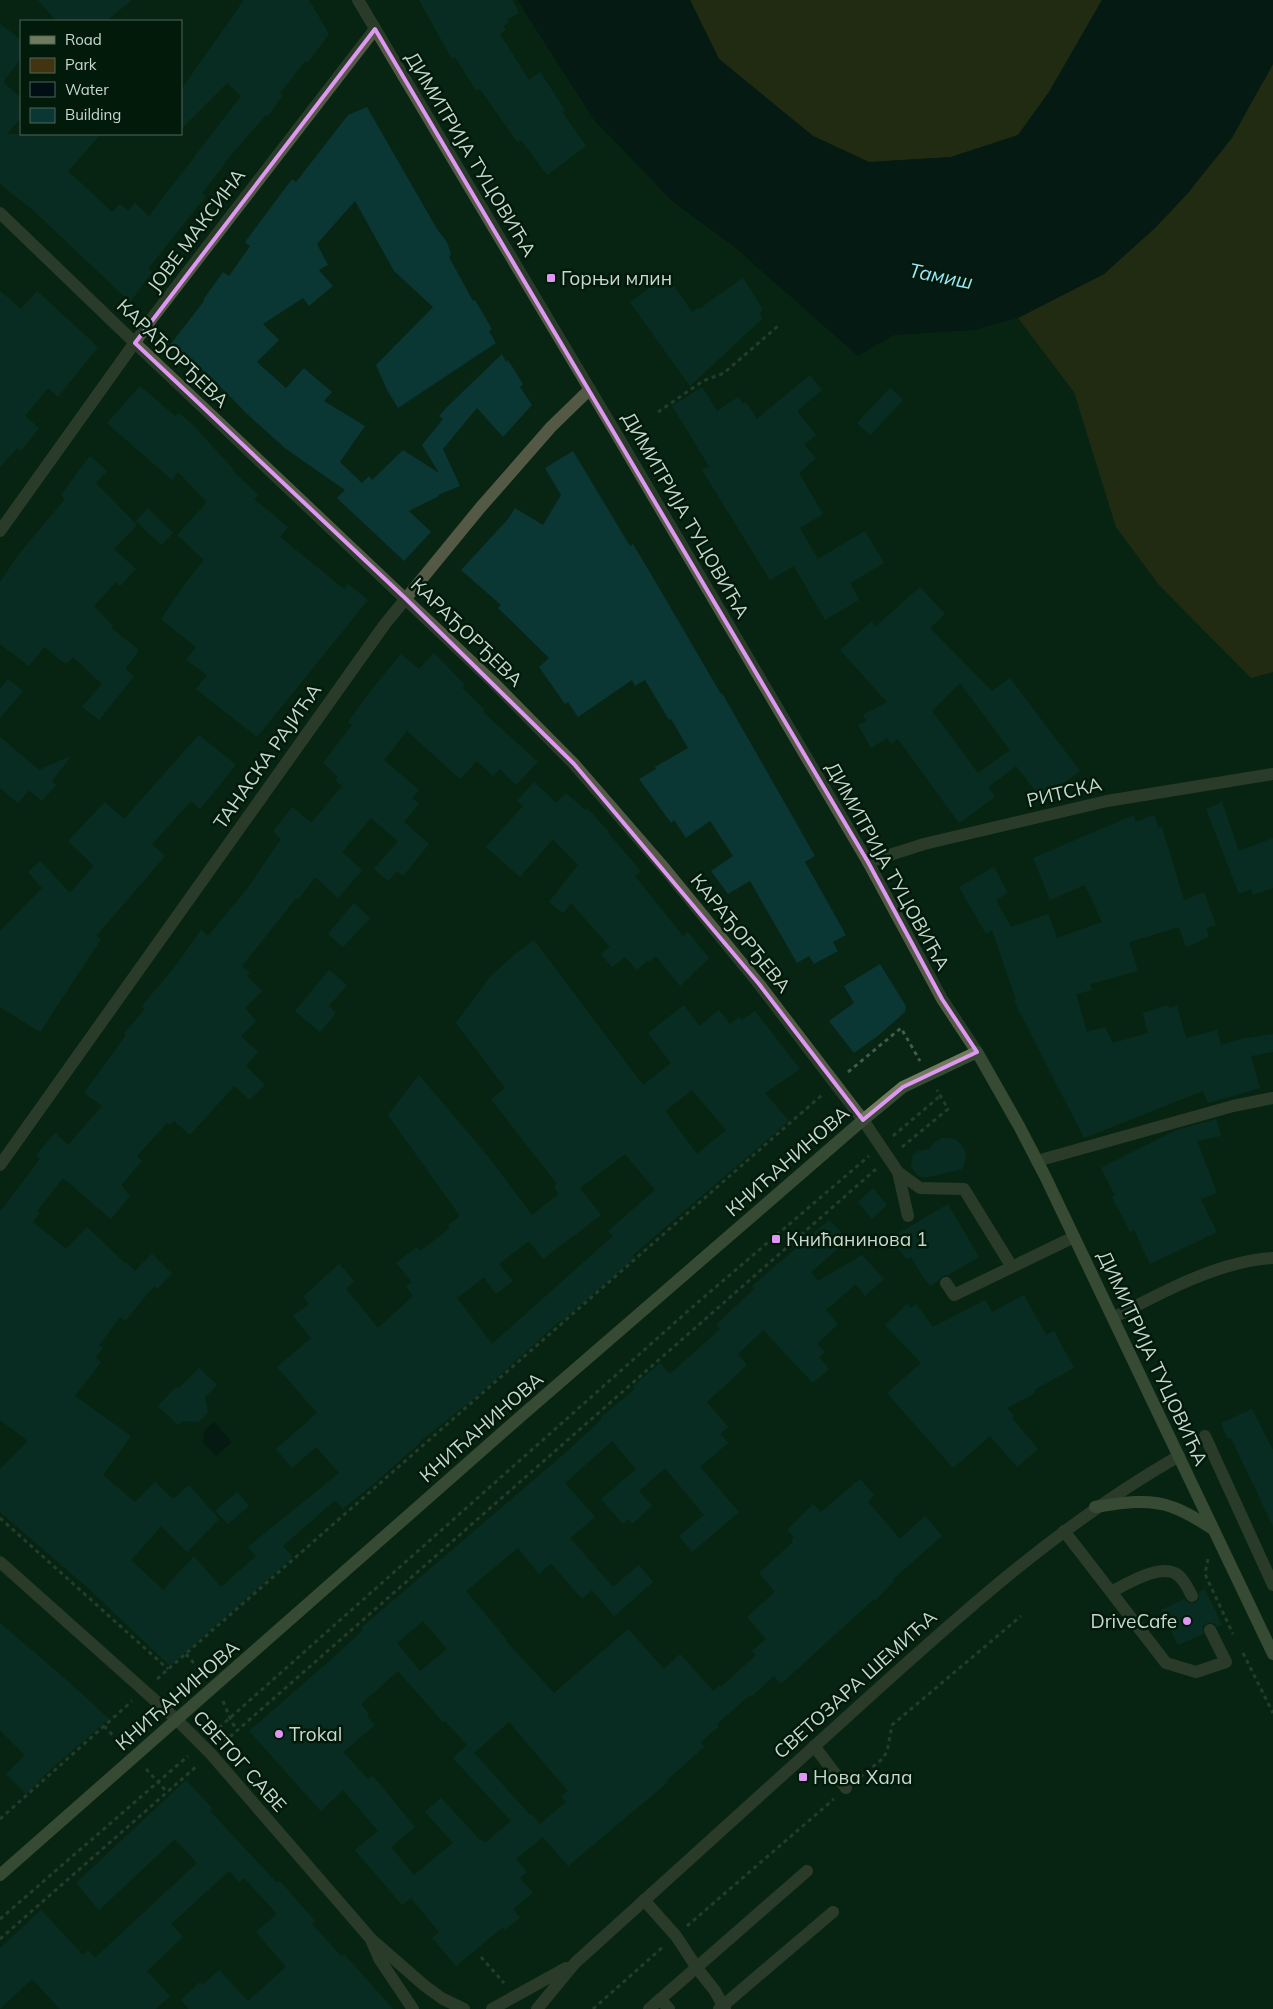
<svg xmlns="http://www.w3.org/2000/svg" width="1273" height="2009" viewBox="0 0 1273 2009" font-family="Mulish,sans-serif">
<rect width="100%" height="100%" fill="#082413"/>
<g fill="#423410">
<path d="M690 0H1102L1049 92 1018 135 951 157 869 162 813 136 719 59Z"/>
<path d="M1273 64V672L1251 678 1159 585 1116 527 1074 392 1018 318 1104 274 1156 227 1188 193 1265 79Z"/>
</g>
<g fill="#010e13">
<path d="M517 0H690L719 59 813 136 869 162 951 157 1018 135 1049 92 1102 0H1273V64L1232 138 1188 193 1156 227 1104 274 1018 318 974 330 894 335 858 356 733 246 673 202 594 120Z"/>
<path d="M214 1422 232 1442 216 1456 203 1443 204 1431Z"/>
</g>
<g fill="#0a3733" fill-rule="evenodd">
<path d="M38 0H132L106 21H56Z"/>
<path d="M244 0H309L329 34 308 62 306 61 301 66 280 93 283 95 268 116 266 115 224 163 225 164 202 193 206 196 148 269 152 272 130 302 34 211 0 184V24L21 40V58L3 82 21 98V118L7 134H101L68 171 112 212 120 204 128 211 135 203 149 216 241 96 227 83 181 129V90Z"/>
<path d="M419 0H512L519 13 507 19 509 22 503 26 506 30 500 34 529 80 540 72 565 110 562 112 586 146 547 175 521 140 517 142 480 89 476 91 455 57 452 59Z"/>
<path d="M367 107 437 229 447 242 451 254 449 257 473 301 475 300 492 329 489 331 496 343 398 408 387 390 376 365 433 307 394 271 355 201 317 244 328 265 319 270 333 286 309 306 303 298 263 324 279 340 257 362 286 388 304 368 332 392 324 401 365 426 340 462 362 483 369 476 372 480 403 450 439 473 422 445 443 419 439 416 446 408 502 354 506 362 508 360 523 384 520 387 532 405 503 437 477 408 443 449 460 486 438 495 439 496 409 511 431 532 404 561 337 498 345 490 286 449 246 413 210 376 170 345 204 301 203 300 223 272 229 276 250 246 245 242 292 179 296 182 348 115Z"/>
<path d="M667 276 692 312 698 308 699 309 743 278 763 310 759 313 763 318 690 386 630 302Z"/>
<path d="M0 291 21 309 37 291 98 347 58 397 48 388 25 416 39 428 21 451 17 448 0 467Z"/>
<path d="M810 375 822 390 797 411 816 435 804 445 816 458 799 473 823 514 800 528 818 559 865 531 884 563 850 583 859 600 825 620 794 566 770 580 702 470 709 466 672 406 702 387 717 411 738 397 743 404 746 402 757 419Z"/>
<path d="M140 386 175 416 179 413 192 424 234 470 233 471 258 495 254 499 288 527 280 537 344 589 348 584 368 600 257 737 196 689 207 675 186 660 196 647 161 619 185 584 204 560 177 535 207 502 178 472 172 480 107 423Z"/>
<path d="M890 388 903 400 870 435 857 423Z"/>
<path d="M573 451 630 546 633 544 648 569 721 694 722 693 815 856 805 862 846 935 833 942 838 951 814 964 809 956 797 963 750 881 728 894 711 871 733 856 710 821 686 838 674 820 671 823 639 779 656 769 655 767 688 748 671 719 669 720 645 680 635 686 632 680 578 717 568 702 565 704 539 667 549 658 498 608 501 605 461 570 508 519 515 508 543 525 561 495 545 468Z"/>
<path d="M90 456 107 471 96 483 137 525 114 549 136 569 120 586 116 582 94 606 113 626 111 628 139 650 125 669 134 676 99 720 82 707 102 684 73 657 66 664 44 647 29 666 0 644V582L19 554 65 499 61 495Z"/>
<path d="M148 508 173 533 161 545 136 521Z"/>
<path d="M920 587 945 614 930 628 992 691 1010 678 1080 771 1042 799 1016 766 988 787 995 797 959 823 898 739 891 744 887 738 871 748 858 725 867 721 863 715 887 702 840 650 872 621 875 627ZM960 683 1010 750 978 773 932 711Z"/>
<path d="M434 653 465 685 462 688 485 710 483 712 538 762 516 785 500 769 493 776 477 761 460 779 407 731 384 760 419 790 412 798 419 804 404 822 429 844 403 876 397 871 388 881 374 869 398 841 371 818 342 852 362 870 338 898 315 877 298 900 296 898 242 966 250 973 247 976 262 991 245 1008 256 1021 241 1036 258 1052 246 1066 265 1085 250 1100 234 1086 190 1135 174 1121 170 1125 167 1123 137 1156 142 1161 121 1185 130 1196 111 1219 63 1178 37 1211 40 1213 33 1222 66 1249 87 1227 125 1263 126 1262 135 1271 152 1254 172 1274 157 1289 154 1286 125 1321 120 1317 99 1345 103 1348 95 1358 101 1362 75 1396 131 1436 103 1475 135 1502 155 1482 173 1499 189 1485 219 1519 187 1552 161 1526 131 1560 163 1590 194 1556 221 1587 256 1556 248 1547 339 1473 316 1447 292 1468 276 1449 317 1413 277 1367 311 1338 293 1316 309 1304 303 1297 339 1264 354 1281 346 1289 378 1328 413 1296 406 1286 412 1282 396 1263 417 1247 420 1251 450 1228 448 1225 460 1216 388 1115 419 1075 486 1154 532 1215 559 1194 554 1187 557 1184 491 1099 505 1088 456 1023 489 978 515 954 534 940 643 1085 671 1063 648 1033 684 1005 699 1026 719 1010 730 1024 739 1017 742 1020 755 1011 800 1069 765 1093 789 1121 633 1255 635 1257 614 1276 562 1321 561 1320 471 1401 419 1442 420 1443 378 1480 343 1509 335 1500 283 1546 293 1557 170 1666 87 1587 0 1512V1469L28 1441 0 1420V1212L40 1159 36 1155 55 1133 68 1145 102 1106 84 1093 126 1035 124 1034 145 1009 142 1006 177 964 201 930 208 936 247 889 281 839 273 831 292 807 311 823 342 786 335 780 338 777 323 763 352 725 348 722 372 689 401 654 419 669ZM692 1090 726 1130 697 1154 665 1111ZM625 1154 655 1190 608 1231 613 1236 492 1344 457 1298 484 1277 496 1294 513 1281 499 1264 529 1241 543 1259 601 1215 580 1188Z"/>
<path d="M8 679 23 691 0 718V689Z"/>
<path d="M199 735 236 765 200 809 191 801 152 844 165 856 96 936 101 939 40 1032 0 1007V931L42 888 28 872 40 861 70 893 94 866 68 841 105 802 124 819Z"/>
<path d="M0 737 39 770 71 756 52 781 56 785 42 801 29 790 18 803 0 788Z"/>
<path d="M534 782 556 803 566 793 585 810 587 808 609 832 608 833 641 871 635 876 683 936 688 932 709 958 680 986 656 956 649 962 648 960 637 970 625 957 612 967 601 954 610 947 571 903 563 913 549 902 578 865 553 839 520 877 486 847 523 806 517 801Z"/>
<path d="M1222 802 1239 851 1273 838V888L1253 895 1251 889 1239 894 1206 809Z"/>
<path d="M1134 815 1136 822 1154 815 1159 828 1162 827 1184 900 1204 892 1216 925 1206 928 1209 937 1186 947 1179 927 1129 942 1138 971 1090 984 1092 990 1076 994 1087 1032 1105 1027 1113 1043 1148 1033 1143 1013 1168 1005 1169 1008 1177 1006 1186 1038 1217 1030 1221 1045 1241 1039 1273 1034V1052L1251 1056 1260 1088 1208 1103 1203 1091 1084 1138 1014 1001 1016 1000 992 930 986 934 959 887 994 867 1008 893 996 900 1011 927 1048 914 1057 938 1102 922 1085 885 1050 900 1033 858Z"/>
<path d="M354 903 370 918 343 947 328 934Z"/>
<path d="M880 964 906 1006 905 1012 879 1035 854 1053 829 1021 854 1003 844 986Z"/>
<path d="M329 970 347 985 329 1006 336 1013 320 1032 295 1011Z"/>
<path d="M1216 1119 1221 1136 1197 1141 1217 1193 1201 1199 1217 1232 1150 1264 1134 1230 1130 1232 1112 1197 1115 1196 1101 1168 1174 1131Z"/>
<path d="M942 1138H949L956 1140 962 1145 965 1152 966 1159 962 1169 924 1178 918 1176 911 1167 913 1155 918 1151 929 1149 935 1142Z"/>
<path d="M873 1188 887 1205 872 1219 858 1202Z"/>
<path d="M948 1204 979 1257 948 1275 942 1276 938 1281 930 1286 923 1277 911 1257 907 1259 889 1239Z"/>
<path d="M829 1220 848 1240 811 1272 818 1281 862 1255 884 1279 865 1296 856 1284 826 1310 838 1324 817 1344 825 1352 819 1357 829 1369 813 1383 763 1330 738 1354 747 1365 707 1402 728 1427 720 1434 728 1443 700 1467 739 1512 692 1552 679 1536 704 1515 665 1468 639 1491 652 1506 632 1524 628 1519 623 1524 601 1499 636 1469 612 1441 565 1483 595 1517 570 1538 613 1587 639 1565 653 1582 614 1616 592 1590 582 1599 551 1563 539 1574 518 1548 466 1591 507 1640 506 1641 554 1693 628 1629 664 1669 680 1654 713 1691 719 1685 721 1687 756 1655 752 1651 766 1639 747 1617 775 1592 759 1573 793 1542 791 1540 794 1537 787 1530 813 1504 821 1512 860 1479 874 1495 868 1502 900 1539 925 1516 942 1536 892 1580 894 1581 875 1601 874 1599 781 1684 774 1676 752 1696 750 1695 717 1724 719 1726 700 1743 704 1747 667 1780 668 1782 568 1866 543 1837 516 1859 527 1872 520 1878 533 1893 513 1909 520 1918 505 1930 503 1927 456 1966 432 1938 439 1932 411 1898 402 1905 355 1850 378 1831 343 1790 321 1811 249 1731 332 1659 363 1630 361 1628 564 1454 602 1419 601 1417 635 1389 633 1386 660 1363 670 1374 720 1329 716 1325 754 1289 752 1286ZM423 1621 447 1649 420 1671 397 1643ZM398 1671 443 1722 445 1721 467 1745 453 1758 511 1821 485 1843 481 1839 480 1840 441 1798 425 1812 453 1843 414 1875 391 1847 415 1827 373 1776 368 1779 343 1752 375 1725 367 1716 369 1714 361 1704ZM509 1722 568 1791 561 1796 566 1802 540 1824 532 1814 530 1815 469 1747 474 1753Z"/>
<path d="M1024 1295 1046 1335 1054 1331 1074 1368 1034 1390 1035 1393 1007 1408 1014 1416 1012 1418 1038 1449 1017 1467 990 1436 953 1468 887 1393 921 1363 885 1325 907 1304 911 1308 916 1304 933 1327 985 1300 992 1312Z"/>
<path d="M199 1368 217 1385 205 1397 208 1413 198 1422 183 1421 178 1425 158 1406 176 1387 178 1389Z"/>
<path d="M1252 1409 1273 1450V1526L1231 1438 1228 1439 1221 1423Z"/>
<path d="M237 1492 249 1506 228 1524 215 1511Z"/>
<path d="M1205 1589 1222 1625 1217 1627 1214 1623H1207L1203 1626V1634L1178 1645 1161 1610 1184 1599 1188 1603H1195L1199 1600V1592Z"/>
<path d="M0 1623 69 1682 109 1719 51 1769 26 1794 6 1774 25 1755 0 1730Z"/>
<path d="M186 1780 213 1809 210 1811 277 1883 280 1881 315 1921 312 1924 341 1956 344 1954 393 2009H189L181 2000 200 1982 202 1985 219 1970 248 2001 286 1967 256 1932 277 1914 244 1878 239 1882 229 1871 171 1924 183 1937 147 1971 170 1996 156 2009H60L32 1979 0 2009V1948L41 1910 83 1955 88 1950 95 1958 197 1863 175 1839 99 1910 76 1883Z"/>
</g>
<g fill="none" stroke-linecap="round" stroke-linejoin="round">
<g stroke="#435b4b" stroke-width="3" stroke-dasharray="4 4" stroke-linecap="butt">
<path d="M658 412 703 381 724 373 778 326"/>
<path d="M848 1072 901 1028 920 1061"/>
<path d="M893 1136 940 1096"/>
<path d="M902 1147 948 1109 937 1090"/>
<path d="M0 1518 168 1669"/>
<path d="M1208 1559 1205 1574 1233 1634"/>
<path d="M1243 1653 1273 1713"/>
<path d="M186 1654 203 1674"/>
<path d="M157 1679 823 1094"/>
<path d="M223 1701 230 1718 237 1731"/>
<path d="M104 1726 122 1745"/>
<path d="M213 1733 697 1303 869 1156"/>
<path d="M224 1742 876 1169"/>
<path d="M146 1769 167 1792"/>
<path d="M860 1777 881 1760 887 1752 892 1725 1021 1616"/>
<path d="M0 1819 132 1701"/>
<path d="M0 1919 188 1756"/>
<path d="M687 1926 834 1799"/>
<path d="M0 1939 198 1765"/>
<path d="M481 1957 504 1983"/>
<path d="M593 2009 664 1946"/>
</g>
<g stroke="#545946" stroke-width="12">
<path d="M863 1120 898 1172 908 1216"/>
<path d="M1037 1161 1233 1106 1273 1098"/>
<path d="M898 1172 920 1188 964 1189 1012 1267"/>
<path d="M946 1283 954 1295 1074 1237"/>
<path d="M1113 1318C1160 1293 1219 1261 1273 1258"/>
<path d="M1064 1531 1166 1663 1196 1672 1226 1662 1210 1630"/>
<path d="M1111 1592C1127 1584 1163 1561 1179 1576 1184 1580 1189 1590 1192 1596"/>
<path d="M814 1746 846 1788"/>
<path d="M644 1900 676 1936 697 1968 715 1991 725 2009"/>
<path d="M660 1999 669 2009"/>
<path d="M649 2009 807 1871"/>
<path d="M719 2009 833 1912"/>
</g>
<g stroke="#545946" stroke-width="12">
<path d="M0 213 135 343 494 683 574 764 665 869 759 984 863 1120"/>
<path d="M0 531 153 317 375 29"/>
<path d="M868 862 924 844 1107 801 1273 774"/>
<path d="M0 1165 385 624 480 508 551 427 590 389"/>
<path d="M1205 1436 1273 1585"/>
<path d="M177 1720 211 1754 371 1939 425 1986 443 1999 464 2009"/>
<path d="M372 1942 380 1960 413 2009"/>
<path d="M492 2009 566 1968"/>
<path d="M537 2009 575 1963C666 1880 758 1798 849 1715 953 1621 1056 1526 1179 1456"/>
</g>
<g stroke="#545946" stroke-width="12">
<path d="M358 0 614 430 868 862 942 999 977 1052"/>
<path d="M0 1562 177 1720"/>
</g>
<g stroke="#727a5d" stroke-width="12">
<path d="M1095 1507C1120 1503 1148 1498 1172 1507 1187 1512 1200 1521 1213 1529"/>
<path d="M0 1875 520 1417 863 1120 903 1087 977 1052 1019 1126 1045 1176 1273 1654"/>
</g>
</g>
<path d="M0 0H1273V2009H0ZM375 29 868 862 942 999 977 1052 903 1087 863 1120 759 984 574 764 405 598 135 343Z" fill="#082413" fill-opacity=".55" fill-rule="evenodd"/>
<path fill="none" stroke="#df98f1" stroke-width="4" stroke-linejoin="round" d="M375 29 868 862 942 999 977 1052 903 1087 863 1120 759 984 574 764 405 598 135 343Z"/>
<g fill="#df98f1" stroke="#011a0a" stroke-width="2">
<rect x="546" y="273" width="10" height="10" rx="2.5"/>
<rect x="771" y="1234" width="10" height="10" rx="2.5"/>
<circle cx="1187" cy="1621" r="5"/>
<circle cx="279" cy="1734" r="5"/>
<rect x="798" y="1772" width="10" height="10" rx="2.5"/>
</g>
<g text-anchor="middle" stroke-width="5" stroke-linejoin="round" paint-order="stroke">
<g font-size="19" fill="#c8d8cc" stroke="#011a0a">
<text transform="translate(471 154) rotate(59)" y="7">ДИМИТРИЈА ТУЦОВИЋА</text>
<text transform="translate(196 230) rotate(-53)" y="7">ЈОВЕ МАКСИНА</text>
<text transform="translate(173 353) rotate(44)" y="7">КАРАЂОРЂЕВА</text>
<text transform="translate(686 515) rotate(60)" y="7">ДИМИТРИЈА ТУЦОВИЋА</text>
<text transform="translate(467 632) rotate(44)" y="7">КАРАЂОРЂЕВА</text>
<text transform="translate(267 756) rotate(-55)" y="7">ТАНАСКА РАЈИЋА</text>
<text transform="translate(1064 792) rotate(-13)" y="7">РИТСКА</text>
<text transform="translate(888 866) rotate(61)" y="7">ДИМИТРИЈА ТУЦОВИЋА</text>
<text transform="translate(741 933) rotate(51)" y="7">КАРАЂОРЂЕВА</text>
<text transform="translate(787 1161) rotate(-41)" y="7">КНИЋАНИНОВА</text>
<text transform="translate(1153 1358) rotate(65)" y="7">ДИМИТРИЈА ТУЦОВИЋА</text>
<text transform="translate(481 1427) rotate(-41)" y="7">КНИЋАНИНОВА</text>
<text transform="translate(855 1684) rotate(-42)" y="7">СВЕТОЗАРА ШЕМИЋА</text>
<text transform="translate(177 1695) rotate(-41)" y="7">КНИЋАНИНОВА</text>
<text transform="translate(240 1761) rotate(48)" y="7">СВЕТОГ САВЕ</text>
</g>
<g font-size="19" fill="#c8d8cc" stroke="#011a0a" text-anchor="start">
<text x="561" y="285">Горњи млин</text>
<text x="786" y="1246">Книћанинова 1</text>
<text x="1177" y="1628" text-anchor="end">DriveCafe</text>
<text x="289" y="1741">Trokal</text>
<text x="813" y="1784">Нова Хала</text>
</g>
<g font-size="20" font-style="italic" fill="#a0e6fc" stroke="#011a0a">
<text transform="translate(941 276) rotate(11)" y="7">Тамиш</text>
</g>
</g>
<rect x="20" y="20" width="162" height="115" fill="#011a0a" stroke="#516658"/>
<rect x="30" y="36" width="25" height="8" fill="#727a5d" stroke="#516658"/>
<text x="65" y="45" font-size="15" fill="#c8d8cc">Road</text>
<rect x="30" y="58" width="25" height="15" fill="#423410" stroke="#516658"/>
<text x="65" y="70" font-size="15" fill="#c8d8cc">Park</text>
<rect x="30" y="82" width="25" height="15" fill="#010e13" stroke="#516658"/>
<text x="65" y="95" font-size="15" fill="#c8d8cc">Water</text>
<rect x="30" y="108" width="25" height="15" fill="#0a3733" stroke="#516658"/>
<text x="65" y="120" font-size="15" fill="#c8d8cc">Building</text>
</svg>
